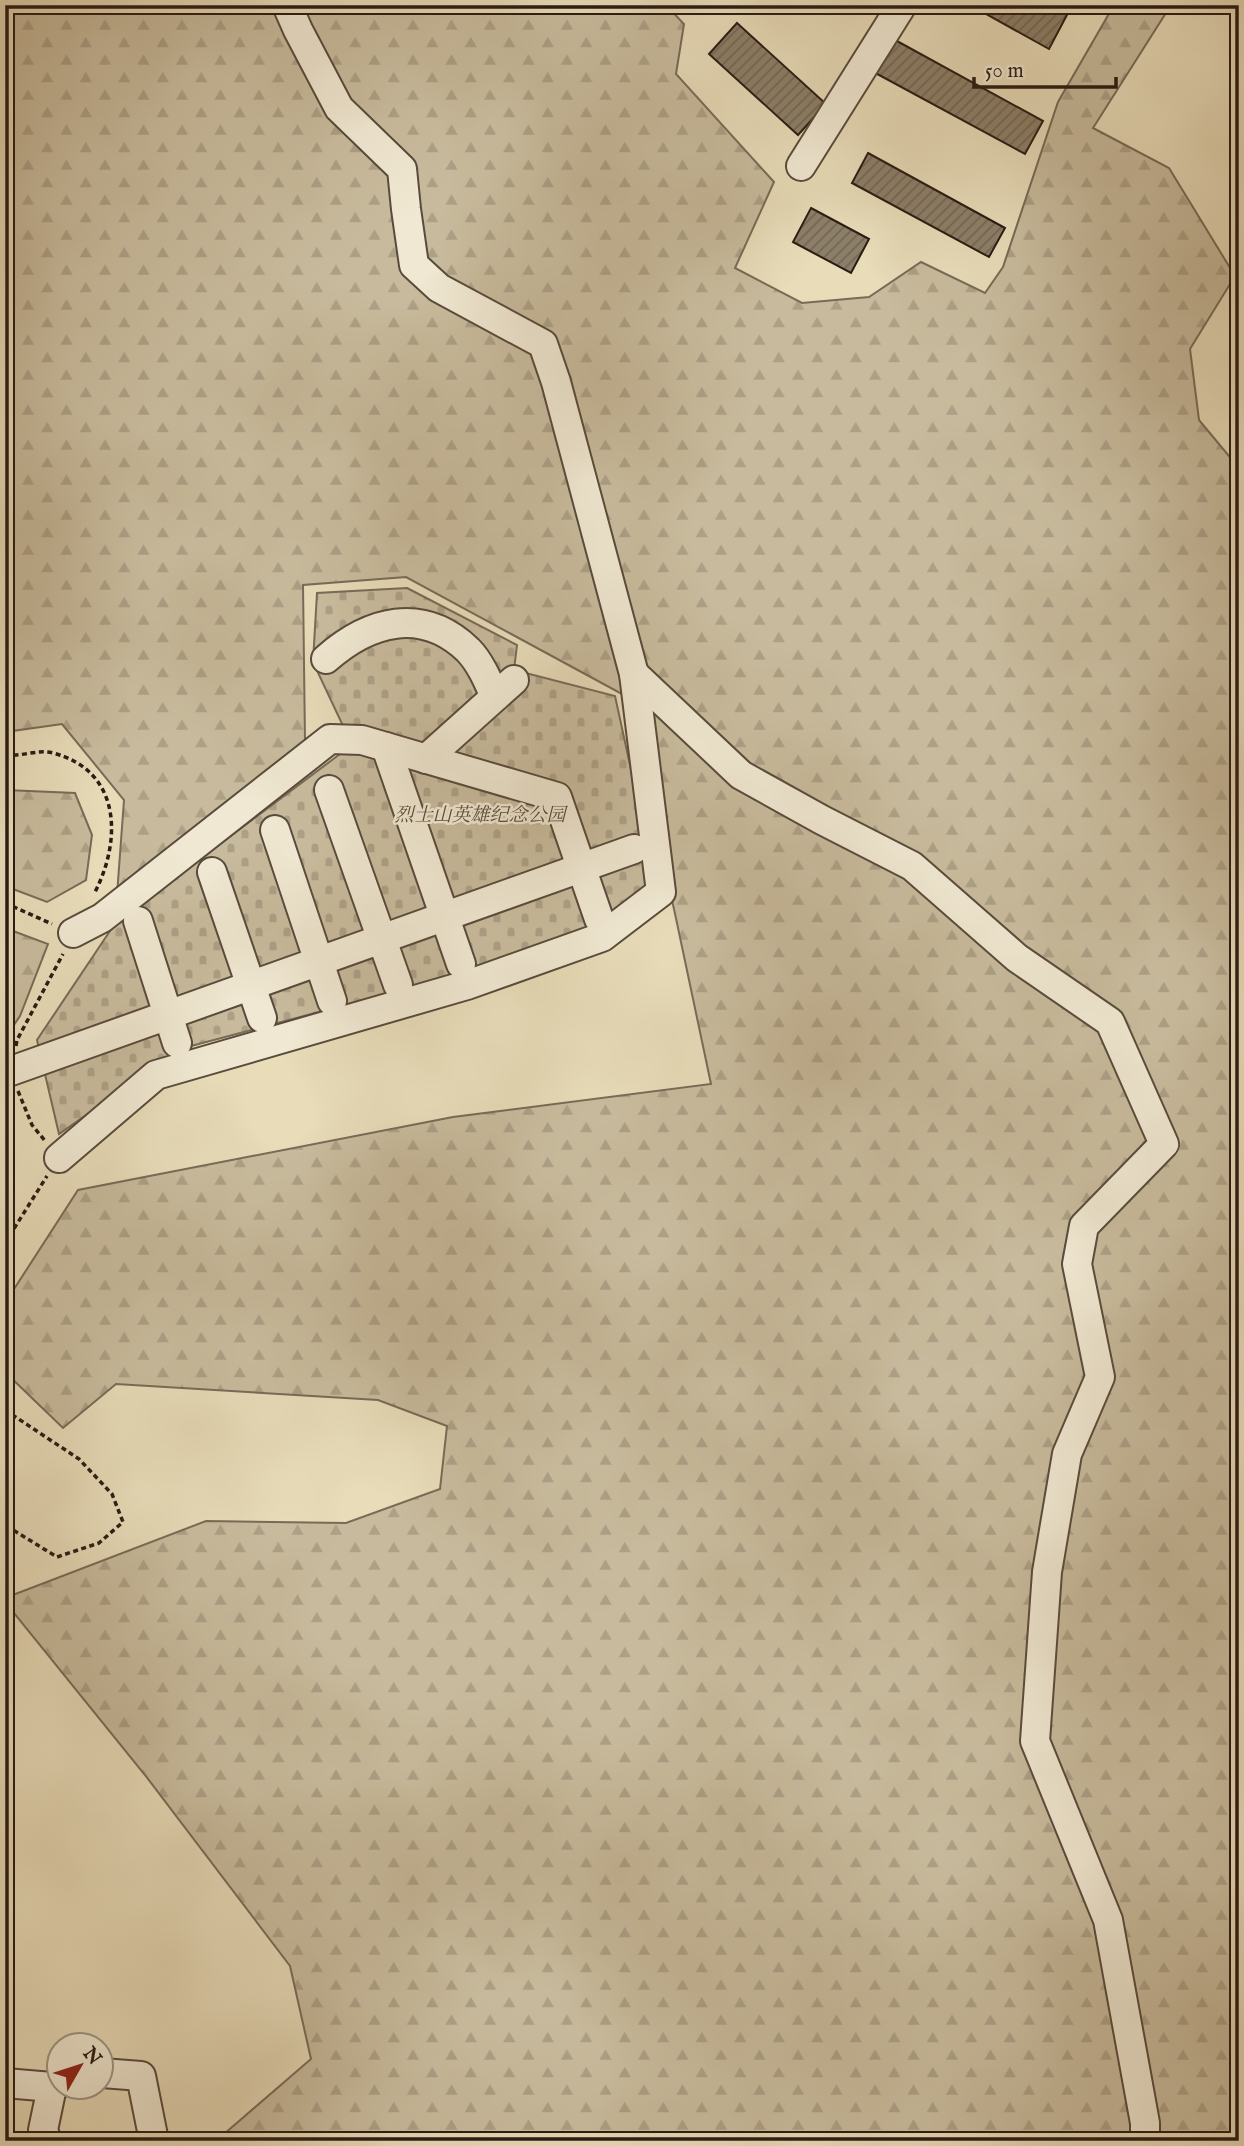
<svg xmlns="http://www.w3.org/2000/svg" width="1244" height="2146" viewBox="0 0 1244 2146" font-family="'IM FELL English','Noto Serif SC',serif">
<defs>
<pattern id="forest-firs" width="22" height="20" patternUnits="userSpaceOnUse" patternTransform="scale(1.75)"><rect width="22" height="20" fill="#c8bb9d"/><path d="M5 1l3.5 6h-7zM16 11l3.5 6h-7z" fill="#aca086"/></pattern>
<pattern id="cemetery-stones" width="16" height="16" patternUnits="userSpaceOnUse" patternTransform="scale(1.75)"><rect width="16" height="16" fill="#c8bb9d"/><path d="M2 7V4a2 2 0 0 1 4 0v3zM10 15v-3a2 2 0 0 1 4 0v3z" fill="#aca086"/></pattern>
<pattern id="building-hatch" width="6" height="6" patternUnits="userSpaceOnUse" patternTransform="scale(1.75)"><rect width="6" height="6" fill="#8c7f69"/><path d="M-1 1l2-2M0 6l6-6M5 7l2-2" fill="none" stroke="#726755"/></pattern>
</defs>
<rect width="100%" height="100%" fill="#e8dcb9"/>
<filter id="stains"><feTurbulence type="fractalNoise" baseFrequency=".00286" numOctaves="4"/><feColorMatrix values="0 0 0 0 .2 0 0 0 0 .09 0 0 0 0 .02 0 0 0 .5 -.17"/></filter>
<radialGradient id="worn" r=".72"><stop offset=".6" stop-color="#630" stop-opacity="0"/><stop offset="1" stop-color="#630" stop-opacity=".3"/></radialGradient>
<g fill="url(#forest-firs)" stroke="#786b58" stroke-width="2">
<path d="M5 5H666L684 24 676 74 774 182 735 268 802 303 869 297 921 262 985 293 1003 267 1058 102 1114 5H1171L1093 128 1169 168 1235 276 1190 349 1199 420 1239 468V2141H227L224 2134 311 2059 290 1966 145 1775 5 1602V1598L206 1521 346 1523 440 1489 447 1426 378 1400 116 1384 63 1428 5 1372V1303L78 1190 453 1117 711 1084 674 909 622 694 406 577 303 585 305 741 117 895 124 800 62 724 5 732Z"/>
<path d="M5 790 75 793 92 835 86 880 47 902 5 886Z"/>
<path d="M5 928 48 944 20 1016 5 1038Z"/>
</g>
<path fill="url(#cemetery-stones)" stroke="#786b58" stroke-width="2" d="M407 588 517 645 514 670 615 696 656 885 611 922 469 972 180 1049 59 1134 37 1040 116 922 352 745 313 662 317 593Z"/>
<g fill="url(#building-hatch)" stroke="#291b13" stroke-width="2">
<path d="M970 5H1059L1069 11 1049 49Z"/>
<path d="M737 23 826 104 798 135 709 54Z"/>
<path d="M886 35 1043 121 1025 154 868 69Z"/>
<path d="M868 153 1005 228 989 257 852 183Z"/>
<path d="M811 208 869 239 851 273 793 242Z"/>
</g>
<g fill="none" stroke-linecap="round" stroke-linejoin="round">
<defs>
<g id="minor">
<path d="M801 166 902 5"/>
<path d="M326 659C369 621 422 606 468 650 480 662 488 681 495 697"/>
<path d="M634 674 741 775 822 820 912 866 1017 958 1110 1022 1164 1144 1084 1226 1077 1264 1100 1377 1067 1454 1047 1572 1035 1741 1108 1920 1145 2123V2141"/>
<path d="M386 747 461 964"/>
<path d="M426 759 514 680"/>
<path d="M329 790 398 985"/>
<path d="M275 830 332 1001"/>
<path d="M212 872 262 1018"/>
<path d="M138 921 177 1043"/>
<path d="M73 933 102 918 330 739 362 740 557 797 599 919"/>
<path d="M11 1071 634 849"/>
<path d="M59 1158 156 1075 467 985 602 937 661 892 634 674 556 382 543 344 439 288 414 265 406 209 402 169 339 108 298 30 287 5"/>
<path d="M102 2073 141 2076 154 2141"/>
<path d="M5 2083 52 2087"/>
<path d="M47 2141 43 2130 52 2087 60 2083"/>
</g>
</defs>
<use href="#minor" stroke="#594b3c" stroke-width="32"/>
<g stroke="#291b13" stroke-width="3.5" stroke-dasharray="5 3.5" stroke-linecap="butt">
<path d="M5 755C21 757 38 749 53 753 122 771 122 841 94 894"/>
<path d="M5 903 52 924"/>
<path d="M16 1046 17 1040 63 954"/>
<path d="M18 1091 32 1125 46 1142"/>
<path d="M5 1243 47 1176"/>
<path d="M5 1410 79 1459 112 1494 123 1522 99 1543 57 1557 5 1525"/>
</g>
<use href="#minor" stroke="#f0e8d2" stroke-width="28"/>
</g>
<g text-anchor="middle" stroke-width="5" stroke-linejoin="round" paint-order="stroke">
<g font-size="19" font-style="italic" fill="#594b3c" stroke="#f0e8d2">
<text x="480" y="821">烈士山英雄纪念公园</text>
</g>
</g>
<rect width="1244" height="2146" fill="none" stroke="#e8dcb9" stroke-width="28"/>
<rect x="7" y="7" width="1230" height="2132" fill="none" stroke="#291b13" stroke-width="3.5"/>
<rect x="14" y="14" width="1216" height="2118" fill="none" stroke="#291b13" stroke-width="2"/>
<g transform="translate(80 2066) rotate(51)"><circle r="33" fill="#f0e8d2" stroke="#a09686" stroke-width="2"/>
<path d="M0-5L12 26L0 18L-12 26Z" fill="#8f2418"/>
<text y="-10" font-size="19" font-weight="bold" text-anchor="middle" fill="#291b13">N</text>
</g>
<path d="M974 77v10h142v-10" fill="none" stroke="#291b13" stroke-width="3.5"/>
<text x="985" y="77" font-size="21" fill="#291b13" stroke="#f0e8d2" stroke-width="5" paint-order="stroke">50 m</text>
<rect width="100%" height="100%" filter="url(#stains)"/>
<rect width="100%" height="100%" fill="url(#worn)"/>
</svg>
